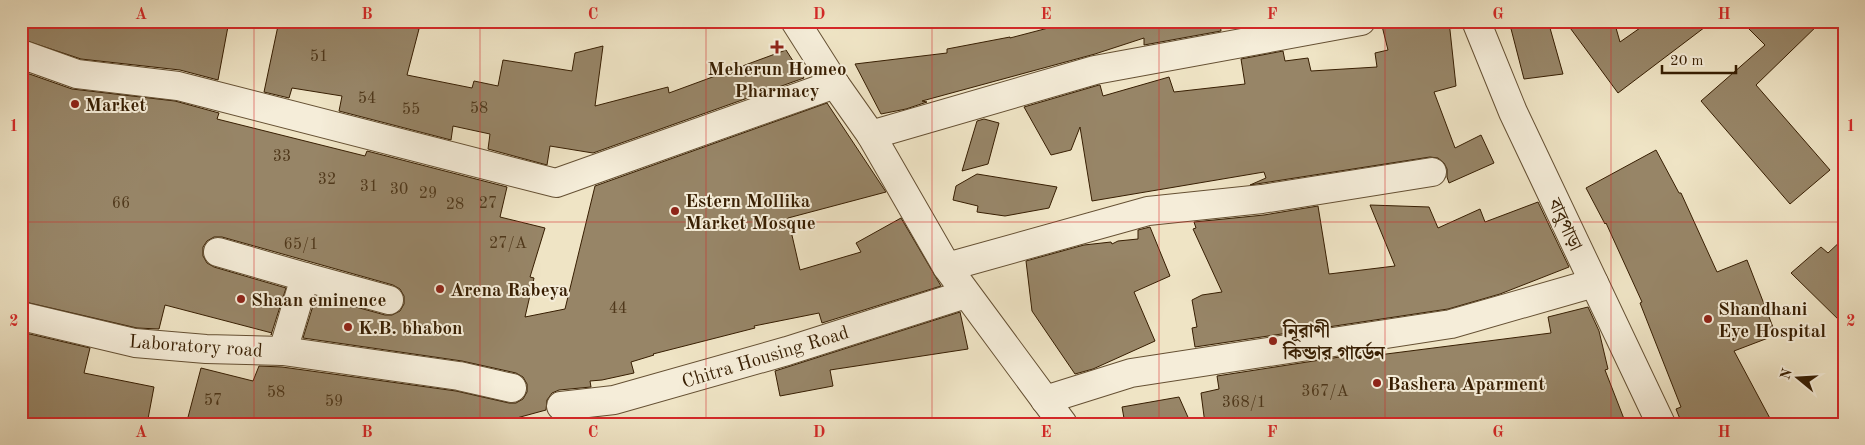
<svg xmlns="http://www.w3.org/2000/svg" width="1865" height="445" viewBox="0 0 1865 445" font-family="'Old Standard TT','Noto Serif Bengali',serif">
<rect width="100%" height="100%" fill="#efe4c5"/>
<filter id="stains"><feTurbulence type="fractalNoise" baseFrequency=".004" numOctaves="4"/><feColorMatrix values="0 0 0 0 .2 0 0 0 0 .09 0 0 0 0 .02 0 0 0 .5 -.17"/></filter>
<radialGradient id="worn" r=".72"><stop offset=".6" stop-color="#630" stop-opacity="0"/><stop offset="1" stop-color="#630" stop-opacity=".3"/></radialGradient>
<g fill="#978567" stroke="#371e02">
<path d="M21 21H229L218 80 180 70 81 59 21 39Z"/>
<path d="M279 21H390L419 29 407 75 472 88 474 81 498 86 503 60 572 71 575 53 603 46 595 106 668 87 669 93 786 50 804 78 593 153 550 146 547 165 488 149 490 134 453 126 451 140 339 111 342 96 292 88 289 98 264 92Z"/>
<path d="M1075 21H1220L1221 31 1144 45V38L1095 54 922 101 927 102 906 109 881 114 855 64 947 53V49L1010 37V38Z"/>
<path d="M1400 21H1449L1456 86 1434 92 1455 148 1481 135 1494 163 1449 183 1447 177V169L1444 163 1438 158 1430 157 1250 185 1266 178 1264 172 1092 201 1080 127 1071 150 1051 155 1024 107 1099 85H1100L1103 96 1169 77 1174 92 1245 84 1241 59 1283 51 1285 61 1308 58 1311 71 1377 67 1375 53 1388 50 1382 26Z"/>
<path d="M1509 21H1548L1563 74 1524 79Z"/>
<path d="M1565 21H1614L1620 42 1650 21H1713L1618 93Z"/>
<path d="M1741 21H1822L1756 85 1830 170 1790 204 1701 101 1765 45Z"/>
<path d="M21 71 72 89 175 101 219 113 217 119 365 156 367 151 507 187 500 217 545 228 530 277 534 278 525 317 565 309 595 186 827 103 886 192 788 218 800 270 861 252 856 243 901 218 941 286 822 323 819 313 754 326 755 328 653 354 654 355 631 362 634 373 602 380 590 381 591 387 559 390 552 393 547 400 546 410 513 419 512 424H198L187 421 201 368 253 381 259 366 282 367 456 391 509 403H516L523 399 527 392V384L523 377 516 373 462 361 303 338 316 296 385 315H392L400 311 404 304V296L400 289 393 285 222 237H214L207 241 203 247V256L207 263 214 267 286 288 271 335 272 333 165 305 159 329 137 328 21 301Z"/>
<path d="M984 119 999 123 988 164 962 171 977 121Z"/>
<path d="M1656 150 1679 193H1681L1717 272 1747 260 1776 335 1734 351 1773 424H1682L1676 409 1681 407 1640 303 1642 302 1606 223 1605 224 1586 188Z"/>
<path d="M977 174 1057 187 1049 208 1005 216 977 212 978 206 953 200 956 186Z"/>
<path d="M1538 202 1569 267 1500 294 1448 309 1195 347 1192 328 1197 327 1192 300 1202 295 1222 292 1193 229 1196 228 1194 222 1264 215 1318 206 1329 274 1395 266 1370 205 1429 207 1438 228 1480 209 1485 222Z"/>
<path d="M1150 227 1170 276 1134 292 1155 341 1093 369 1075 374 1032 311 1026 261 1084 245 1111 242 1112 244 1118 241 1138 239V230Z"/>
<path d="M1844 238V325L1791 273 1821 247 1828 253Z"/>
<path d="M1588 307 1599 331 1608 369 1605 370 1626 424H1355V418L1315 424H1313L1312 420 1279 424H1205L1201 393 1219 389 1217 376 1346 356 1347 359 1551 333 1548 317Z"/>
<path d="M960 312 968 349 830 370 833 386 780 396 775 371Z"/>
<path d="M21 332 90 348 84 373 154 387 147 424H99L74 419 73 424H48L21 418Z"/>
<path d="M1179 397 1191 424H1125L1122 407Z"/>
<path d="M595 418V424H555V420L563 422Z"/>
</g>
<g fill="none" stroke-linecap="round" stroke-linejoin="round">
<defs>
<g id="minor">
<path d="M795 21 835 84 871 135 947 267 1063 424"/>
<path d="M1476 21 1513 112 1661 424"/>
<path d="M21 54 77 74 178 86 556 183 835 84"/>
<path d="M871 135 1095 70 1361 21"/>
<path d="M218 252 305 277 283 351"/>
<path d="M947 267 1148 211 1262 199 1432 172"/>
<path d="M305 277 389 300"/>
<path d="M21 316 135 343 206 349 283 351 459 376 512 388"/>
<path d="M1045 400 1131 373 1451 324 1594 283"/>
<path d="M561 406 614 400 787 351 966 294"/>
</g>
</defs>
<use href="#minor" stroke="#655033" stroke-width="30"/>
<use href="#minor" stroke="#f5edd9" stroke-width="28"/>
</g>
<path fill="none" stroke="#d62828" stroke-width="1" stroke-opacity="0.55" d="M254 21V424M480 21V424M706 21V424M932 21V424M1159 21V424M1385 21V424M1611 21V424M21 222H1844"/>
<g fill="#8f2418" stroke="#f5edd9" stroke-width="2">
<path d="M774.5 39.5h5v5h5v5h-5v5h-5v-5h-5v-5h5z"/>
<circle cx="75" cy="104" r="5"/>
<circle cx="675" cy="211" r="5"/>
<circle cx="440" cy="289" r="5"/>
<circle cx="241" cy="299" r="5"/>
<circle cx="1708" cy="319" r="5"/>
<circle cx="348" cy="327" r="5"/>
<circle cx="1273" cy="341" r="5"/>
<circle cx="1377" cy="383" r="5"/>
</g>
<g text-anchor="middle" stroke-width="4" stroke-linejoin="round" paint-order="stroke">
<g font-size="16" fill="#4f381b">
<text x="319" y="61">51</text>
<text x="367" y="103">54</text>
<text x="479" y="113">58</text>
<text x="411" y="114">55</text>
<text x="282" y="161">33</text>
<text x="327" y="184">32</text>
<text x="369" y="191">31</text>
<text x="399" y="194">30</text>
<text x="428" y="198">29</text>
<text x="121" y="208">66</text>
<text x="488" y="208">27</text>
<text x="455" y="209">28</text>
<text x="508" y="248">27/A</text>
<text x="301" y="249">65/1</text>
<text x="618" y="313">44</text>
<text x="1325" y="396">367/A</text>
<text x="276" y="397">58</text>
<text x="213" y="405">57</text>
<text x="334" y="406">59</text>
<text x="1244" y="407">368/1</text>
</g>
<g font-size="19" font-weight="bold" fill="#371e02" stroke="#f5edd9" text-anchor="start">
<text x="777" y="75" text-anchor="middle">Meherun Homeo<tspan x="777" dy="22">Pharmacy</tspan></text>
<text x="85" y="111">Market</text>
<text x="685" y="207">Estern Mollika<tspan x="685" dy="22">Market Mosque</tspan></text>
<text x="450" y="296">Arena Rabeya</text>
<text x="251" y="306">Shaan eminence</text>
<text x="1718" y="315">Shandhani<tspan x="1718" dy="22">Eye Hospital</tspan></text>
<text x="358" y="334">K.B. bhabon</text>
<text x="1283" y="337">নিূরাণী<tspan x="1283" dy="22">কিন্ডার গার্ডেন</tspan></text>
<text x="1387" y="390">Bashera Aparment</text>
</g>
<g font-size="19" fill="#371e02" stroke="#f5edd9">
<text transform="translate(1566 224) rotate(65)" y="7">বাবুপাড়া</text>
<text transform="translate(196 345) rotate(4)" y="7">Laboratory road</text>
<text transform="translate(765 356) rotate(-17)" y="7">Chitra Housing Road</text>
</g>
</g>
<rect width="1865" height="445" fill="none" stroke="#efe4c5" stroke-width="55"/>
<g transform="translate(1798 378) rotate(288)" stroke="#f5edd9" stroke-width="4" paint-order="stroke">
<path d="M0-4L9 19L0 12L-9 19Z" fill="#371e02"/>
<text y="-8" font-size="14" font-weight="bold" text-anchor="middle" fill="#371e02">N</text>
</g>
<path d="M1662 65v8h74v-8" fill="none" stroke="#371e02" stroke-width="2.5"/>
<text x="1670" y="65" font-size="15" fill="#371e02" stroke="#f5edd9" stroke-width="4" paint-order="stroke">20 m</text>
<rect x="28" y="28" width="1810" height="390" fill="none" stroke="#d62828" stroke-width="2"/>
<g font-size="16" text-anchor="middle" font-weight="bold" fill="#d62828">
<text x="141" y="19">A</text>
<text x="367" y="19">B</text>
<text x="593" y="19">C</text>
<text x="819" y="19">D</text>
<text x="1046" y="19">E</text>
<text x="1272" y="19">F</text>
<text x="1498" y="19">G</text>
<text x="1724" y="19">H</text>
<text x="14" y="131">1</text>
<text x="1851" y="131">1</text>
<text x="14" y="326">2</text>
<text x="1851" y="326">2</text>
<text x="141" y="437">A</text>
<text x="367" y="437">B</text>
<text x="593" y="437">C</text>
<text x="819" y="437">D</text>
<text x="1046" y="437">E</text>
<text x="1272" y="437">F</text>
<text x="1498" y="437">G</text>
<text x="1724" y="437">H</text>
</g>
<rect width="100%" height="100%" filter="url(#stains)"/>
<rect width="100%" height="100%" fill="url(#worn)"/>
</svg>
